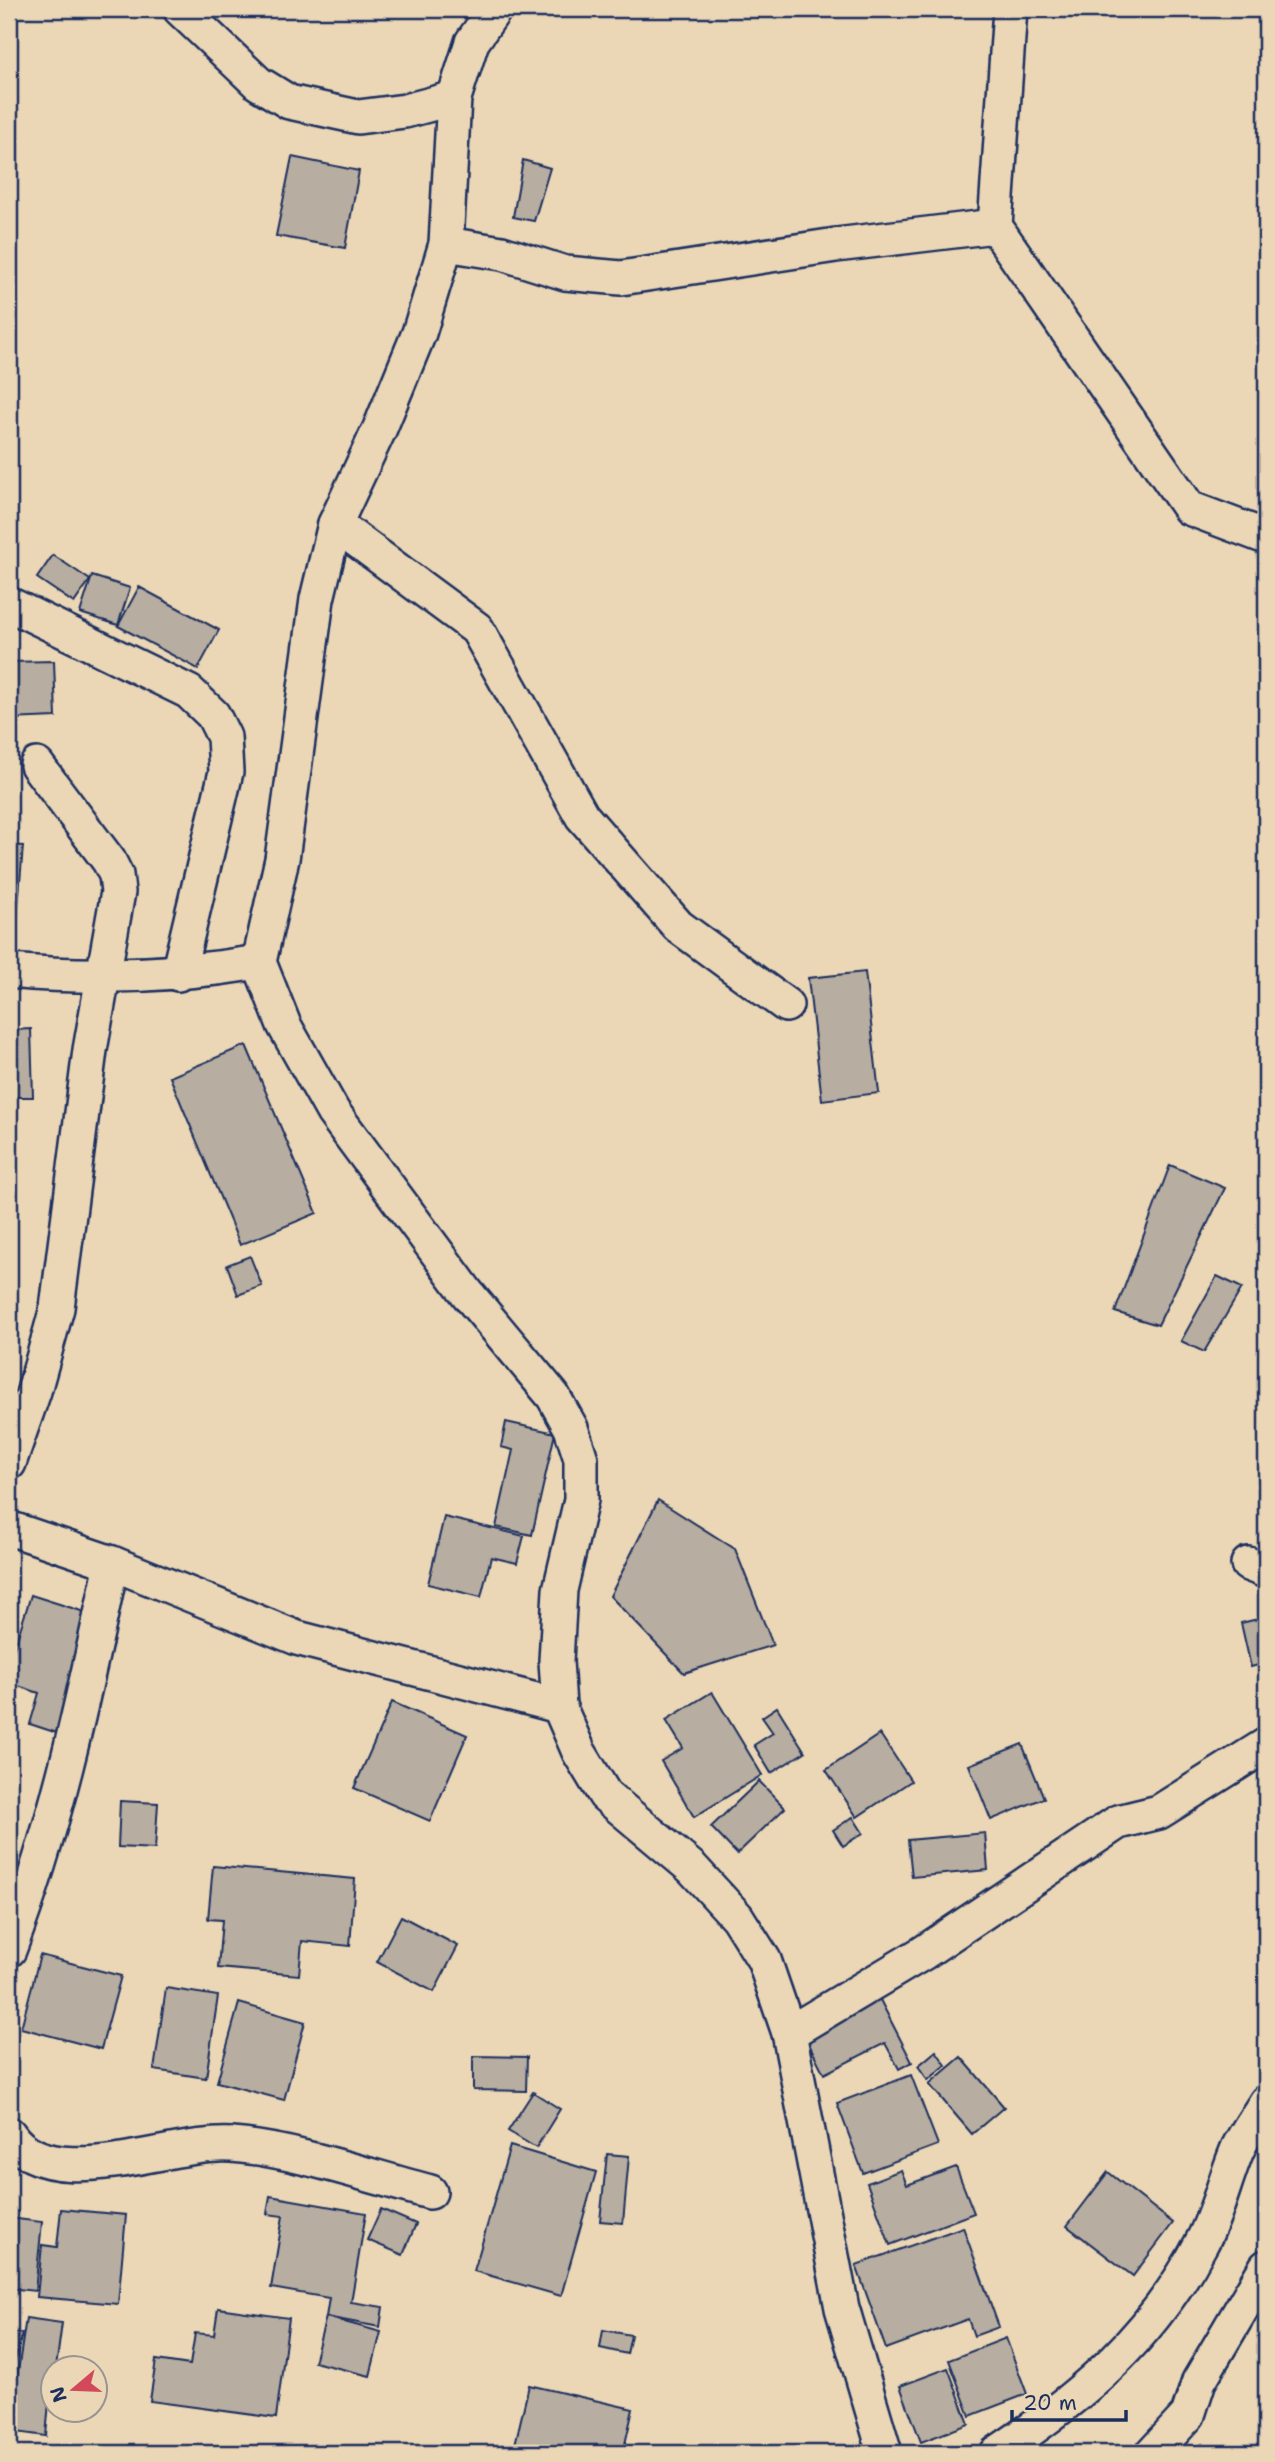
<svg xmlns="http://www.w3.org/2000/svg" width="1275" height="2462" viewBox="0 0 1275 2462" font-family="'Shantell Sans',sans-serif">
<rect width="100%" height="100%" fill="#ebd7b6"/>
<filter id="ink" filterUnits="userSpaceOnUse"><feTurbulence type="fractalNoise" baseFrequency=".0143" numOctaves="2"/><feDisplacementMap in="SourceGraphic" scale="14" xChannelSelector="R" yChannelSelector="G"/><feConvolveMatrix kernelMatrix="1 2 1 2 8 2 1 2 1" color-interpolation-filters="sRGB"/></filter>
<g filter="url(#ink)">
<g fill="#b7ada0" stroke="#1b2f5e" stroke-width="2">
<path d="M292 157 359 171 345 248 276 236Z"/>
<path d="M523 160 550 168 534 221 513 217Z"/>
<path d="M53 555 90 580 74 603 37 578Z"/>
<path d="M92 576 130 588 118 625 80 613Z"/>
<path d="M139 587 219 630 198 669 118 626Z"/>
<path d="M54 661 56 717 9 719V662Z"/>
<path d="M9 845 23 846 15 944H9Z"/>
<path d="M865 972 879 1093 822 1100 808 978Z"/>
<path d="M31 1029 33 1097H9V1030Z"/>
<path d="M246 1045 317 1213 240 1245 170 1077Z"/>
<path d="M1170 1165 1225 1188 1158 1325 1115 1312Z"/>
<path d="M250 1256 262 1286 238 1295 227 1265Z"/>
<path d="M1217 1276 1242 1288 1204 1352 1181 1341Z"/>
<path d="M506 1422 555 1433 532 1535 496 1527 513 1450 501 1447Z"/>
<path d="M658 1500 735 1549 773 1645 684 1673 610 1596Z"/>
<path d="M444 1517 524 1536 517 1563 491 1557 481 1597 428 1584Z"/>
<path d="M31 1595 94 1615 57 1733 30 1724 39 1693 9 1683V1665Z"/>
<path d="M1266 1617V1663L1251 1667 1241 1623Z"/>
<path d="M712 1692 762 1775 694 1817 661 1761 683 1748 666 1720Z"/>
<path d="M392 1702 467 1735 430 1821 354 1788Z"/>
<path d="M777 1707 805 1752 771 1773 754 1745 773 1733 762 1717Z"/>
<path d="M880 1734 911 1781 857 1817 826 1770Z"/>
<path d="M1022 1744 1044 1798 991 1820 969 1765Z"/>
<path d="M759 1781 785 1808 737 1854 711 1827Z"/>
<path d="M120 1801 158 1803 155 1849 118 1847Z"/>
<path d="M853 1817 863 1833 843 1846 833 1830Z"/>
<path d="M985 1833 988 1870 912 1877 908 1840Z"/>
<path d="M213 1866 355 1879 350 1946 302 1941 299 1975 218 1968 222 1920 208 1919Z"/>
<path d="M401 1916 458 1946 434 1992 377 1962Z"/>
<path d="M40 1955 121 1976 101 2049 21 2028Z"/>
<path d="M166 1988 218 1996 206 2078 154 2070Z"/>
<path d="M876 1992 912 2062 899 2069 885 2043 824 2074 802 2030Z"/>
<path d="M239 2003 305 2022 284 2100 217 2082Z"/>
<path d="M936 2051 946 2065 928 2080 918 2066Z"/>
<path d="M473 2056 527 2057 526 2091 473 2090Z"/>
<path d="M961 2057 1004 2107 972 2134 929 2084Z"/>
<path d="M911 2075 938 2145 863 2173 837 2103Z"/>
<path d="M533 2092 560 2109 536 2148 508 2131Z"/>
<path d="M510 2146 596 2172 561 2296 474 2271Z"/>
<path d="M607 2154 629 2156 623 2223 600 2221Z"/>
<path d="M956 2167 974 2213 890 2245 867 2183 901 2170 907 2185Z"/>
<path d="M1108 2172 1173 2223 1133 2276 1067 2226Z"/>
<path d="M270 2196 366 2213 351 2302 383 2307 380 2327 326 2317 329 2298 271 2288 283 2216 267 2214Z"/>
<path d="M61 2209 126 2215 118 2304 37 2297 42 2245 57 2247Z"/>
<path d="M381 2209 416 2224 403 2255 367 2240Z"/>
<path d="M9 2218 42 2222 35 2291 9 2288Z"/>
<path d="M963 2227 999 2327 974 2336 968 2319 886 2349 856 2265Z"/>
<path d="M218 2308 289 2318 276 2418 150 2401 156 2360 190 2365 195 2333 214 2335Z"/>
<path d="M326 2317 381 2332 370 2376 314 2362Z"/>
<path d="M26 2318 62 2323 56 2368H52L46 2436 9 2431Z"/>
<path d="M603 2330 631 2335 627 2354 600 2348Z"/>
<path d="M9 2331 22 2334 9 2384Z"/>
<path d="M1006 2338 1027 2394 970 2416 949 2360Z"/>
<path d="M948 2368 969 2424 921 2442 900 2386Z"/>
<path d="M529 2385 633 2409 623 2453H513Z"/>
<path d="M1202 2444 1208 2453H1186Z"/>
<path d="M716 2446 746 2453H714Z"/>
<path d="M671 2448 699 2451V2453H670Z"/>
</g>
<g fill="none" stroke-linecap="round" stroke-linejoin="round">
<defs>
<g id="street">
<path d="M180 9 258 83 289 102 358 117 405 111 454 98"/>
<path d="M495 9 472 42 454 98 446 244 419 333 380 428 335 524 317 599 282 859 259 962 284 1025 333 1112 467 1293 553 1396 571 1428 581 1459V1500L560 1590 556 1661 559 1706 579 1752 605 1795 692 1868 737 1917 764 1960 789 2033 842 2308 885 2453"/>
<path d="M1010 9 995 226 1189 508 1266 537"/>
<path d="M446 244 502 253 565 273 621 278 836 245 995 226"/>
<path d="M335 524 477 629 582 816 678 926 786 1005"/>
<path d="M9 604 189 692 213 715 224 737 226 772 178 974"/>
<path d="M9 971C94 979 175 976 259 962"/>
<path d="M9 1463 34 1391 57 1308 90 1050 118 892 116 875 109 861 37 765"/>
<path d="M9 1528 112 1563 297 1638 559 1706"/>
<path d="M1248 1564 1266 1571"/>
<path d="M9 1950C57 1825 84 1694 112 1563"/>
<path d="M789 2033 923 1953 1118 1822 1159 1812 1266 1745"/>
<path d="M9 2134C49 2197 172 2140 232 2145 294 2150 369 2176 430 2192"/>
<path d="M997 2453C1084 2395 1153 2336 1202 2242 1218 2213 1225 2178 1238 2148 1246 2132 1257 2117 1266 2102"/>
<path d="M1153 2453 1188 2415 1199 2381 1266 2267"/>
</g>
</defs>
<use href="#street" stroke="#1b2f5e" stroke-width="38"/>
<use href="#street" stroke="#ebd7b6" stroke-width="33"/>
</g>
</g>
<rect width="1275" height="2462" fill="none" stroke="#ebd7b6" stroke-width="35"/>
<rect x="18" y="18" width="1240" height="2427" fill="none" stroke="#1b2f5e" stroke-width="2.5" filter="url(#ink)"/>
<g transform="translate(74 2389) rotate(251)"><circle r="33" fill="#ebd7b6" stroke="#989493" stroke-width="2"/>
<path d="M0-5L12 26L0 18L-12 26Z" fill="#d1495b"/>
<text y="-10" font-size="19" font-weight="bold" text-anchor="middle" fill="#1b2f5e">N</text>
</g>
<path d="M1012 2410v10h114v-10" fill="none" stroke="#1b2f5e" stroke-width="3.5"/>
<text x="1023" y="2410" font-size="21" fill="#1b2f5e" stroke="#ebd7b6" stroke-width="5" paint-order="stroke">20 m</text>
</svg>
